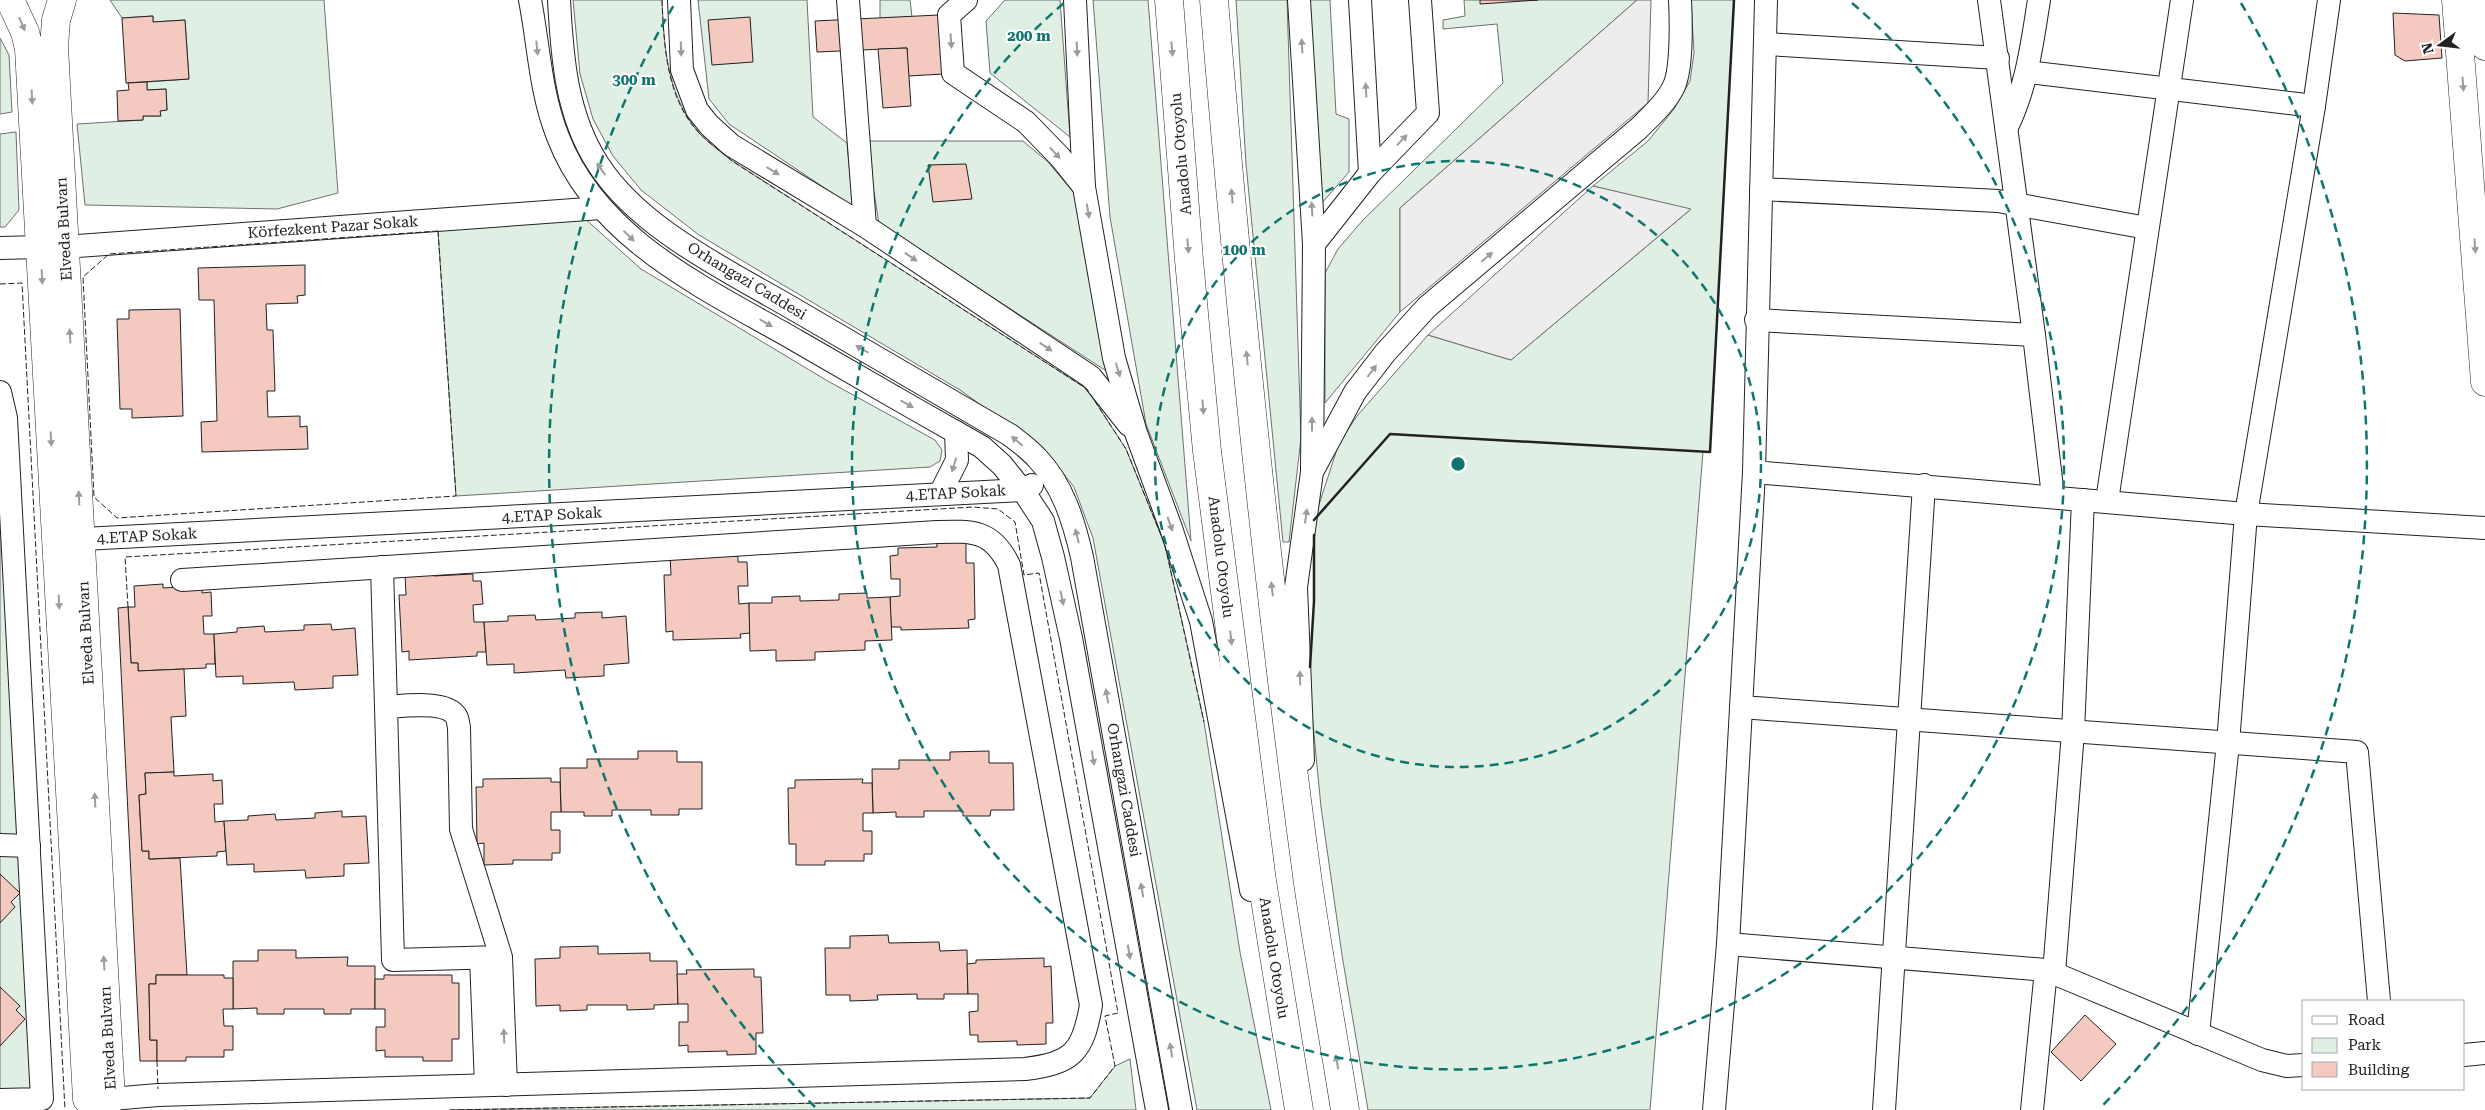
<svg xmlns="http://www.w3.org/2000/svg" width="2485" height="1110" viewBox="0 0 2485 1110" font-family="'Roboto Serif',serif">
<rect width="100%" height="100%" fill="#fff"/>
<g fill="#e0efe3" stroke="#6f6f6f">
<path d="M110 0H324L338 193 277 209 85 205 77 124 143 120V116H160V111L167 110 166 89 147 90V82L189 79 185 20 153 22V16L122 18Z"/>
<path d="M573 0H662C664 47 667 95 699 133 707 142 719 150 728 158L1087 389 1126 449 1165 545 1193 671 1204 722 1240 952 1271 1110H1197L1093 538 1074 487 1047 452 960 390 699 235 641 190 613 156 593 119 580 74Z"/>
<path d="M698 0H807L813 117 847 143 853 207 729 124 709 99Z"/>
<path d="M880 0H910L912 17 880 18Z"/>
<path d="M1005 0H1060L1070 137 990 73 986 21Z"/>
<path d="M1093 0H1148L1191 541 1146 424 1110 217Z"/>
<path d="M1236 0H1287L1301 438 1289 542H1283L1246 164Z"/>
<path d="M1310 0H1330L1336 114 1349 119V172L1321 204Z"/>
<path d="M1464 0H1637L1400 208V312L1325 403V273L1338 249 1363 220 1503 83 1497 24 1443 29V20L1465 16Z"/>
<path d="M1691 0H1734L1710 452H1703L1650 1110H1368L1342 955 1321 807 1309 682 1314 601V520L1339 443 1357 416 1428 335 1511 360 1690 210 1593 186 1648 141 1674 109 1690 81 1694 53Z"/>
<path d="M0 38 9 55 12 112 0 114Z"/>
<path d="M16 132 19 210 5 227H0V134Z"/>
<path d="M866 141H1023L1048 162 1075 194 1108 372 879 224Z"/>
<path d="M583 217 641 269 826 380 935 440 942 450 940 461 930 467 456 496 438 231Z"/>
<path d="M0 392 42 1099 0 1100Z"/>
<path d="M1130 1059 1136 1110H450L1090 1098 1115 1066Z"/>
</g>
<g fill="#ededed" stroke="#6f6f6f">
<path d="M1637 0H1651L1648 103 1400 312V208Z"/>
<path d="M1593 186 1691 209 1511 360 1428 335Z"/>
</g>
<g fill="#f3c9c0" stroke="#222">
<path d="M1480 0H1538L1480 4Z"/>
<path d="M2393 13 2439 15 2442 58 2405 61 2395 55Z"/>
<path d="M959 14 962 73 908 76 907 48 817 52 815 21Z"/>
<path d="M153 16V22L185 20 189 79 126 83 122 18Z"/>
<path d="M750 17 753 62 712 65 708 20Z"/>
<path d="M907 48 911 106 883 108 878 49Z"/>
<path d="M147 82V90L166 89 167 110 160 111 161 116H143V120L118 121 117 91 129 90 128 83Z"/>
<path d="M966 164 972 199 933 202 928 165Z"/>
<path d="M305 265V295L297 296 298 303 266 304 267 330H273L275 391H267L268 417 300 416V427L307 426 308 449 202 452 201 422 217 421 214 300H199L198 268Z"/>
<path d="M180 309 183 416 132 418V409H120L117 319H129V310Z"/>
<path d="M966 542V563H974L975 619 968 620 969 628 901 630V627H891L890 597 900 596V579H891L890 556 898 555V548L937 547V543Z"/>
<path d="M670 554 738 556V562H747L748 586H738L739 604 749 603 750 633 740 634 741 638 673 640V631L666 632 664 575H671Z"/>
<path d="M434 572V576L473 574V581H481L483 604 473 605 474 622H484L486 652H477V656L409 660V651L402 652 399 595H406L405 574Z"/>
<path d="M163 584V588L202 586V593L211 592 212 616H203L204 634H214L215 664H206V668L138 671V663H131L128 607H135L134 586Z"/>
<path d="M867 593V598L890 597 892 640 865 641V650L815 652V660L776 661V650L750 651 749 603H772V597L800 596V601L839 600V594Z"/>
<path d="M128 607 131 663H138V671L184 669 186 716 171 717 174 772 145 773 146 794 139 795 142 851H149V859L180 858 187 975H156V984H149L150 1040H157V1061H140L118 608Z"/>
<path d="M602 612V618L626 616 629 663 604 665V676L566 678 565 670 514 673V664L487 665 484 622 508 621V616L535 615 536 620 575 618V613Z"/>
<path d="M331 624 332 630 355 628 358 675 333 676V688L295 690 294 682 243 684V676L216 677 214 634 237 632V628L264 626 265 632 304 630V625Z"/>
<path d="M638 751H677V762H702V809H679V815H651V810H612V816H584V812H561L560 768H587V759H638Z"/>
<path d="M989 751V763H1013L1014 810H991L990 816H963V811H924V817H896V812L873 813 872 769H899V760H950V752Z"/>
<path d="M174 772V776L213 774V781L222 780 223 804H214L215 822 224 821 226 851 217 852V856L149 859V851H142L139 795 146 794 145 773Z"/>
<path d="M551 778V782H560L561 812H551V830H560V853H552V860H513V864L484 865V843L477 844 476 787H483V779Z"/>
<path d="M863 779 862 783H872L873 813H863V831H872V854H864V861H825V865H796V844H789L788 788H795V780Z"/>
<path d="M342 811V817L366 816 369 863 344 864V876L306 878 305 870 254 872V864L227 865 224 821 248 820V816L275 814 276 820 315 818V813Z"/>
<path d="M0 874 20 893 11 902 15 907 0 923Z"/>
<path d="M888 935 889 943 939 942 940 951 967 950 968 994H944V999H917V994L877 995 878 1000 850 1001V995H826L825 948H850V936Z"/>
<path d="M598 946V954L650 953V961H677L678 1004 654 1005V1009L627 1010V1005H587V1010L560 1011V1005L536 1006 535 959 560 958V947Z"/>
<path d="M258 950H296V958L348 957 347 966H375V1009H351V1014H324V1009H284V1014H257V1008L233 1009V961H258Z"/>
<path d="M1044 958V967L1051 966 1053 1023H1046V1044L1017 1045V1041L978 1042V1035H970L969 1012 978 1011V994H968L967 964 976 963V960Z"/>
<path d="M754 969V977H761L763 1033H756V1054L727 1055V1051L688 1052V1045L679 1046V1022H688V1004H678L677 974H687L686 970Z"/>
<path d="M156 975H224V978H233V1009H223L224 1026H233V1050H224V1057H186V1061H157V1040H150L149 984H156Z"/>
<path d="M384 975H452V983H459V1039H452V1061H423V1057H385V1050L376 1051V1027H385V1009H375V979H384Z"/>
<path d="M0 987 20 1006 16 1010 25 1019 0 1046Z"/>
<path d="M2085 1015 2116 1044 2081 1081 2051 1052Z"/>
</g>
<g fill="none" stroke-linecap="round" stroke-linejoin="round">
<defs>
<g id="minor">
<path d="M530 0C539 46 540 92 558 137 598 241 707 289 797 341 859 377 920 412 982 447L1002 465 1026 495 1043 521 1053 557 1071 638 1157 1110"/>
<path d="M559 0C562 56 566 115 598 164 640 230 731 272 797 311 868 352 939 394 1010 435 1019 442 1029 449 1037 458 1063 485 1074 522 1082 557L1181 1110"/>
<path d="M679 0 682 70 697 110 709 125 731 145 865 226 1091 377 1129 425"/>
<path d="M848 0 865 226"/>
<path d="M966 0 949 15 953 73 1026 122 1060 157 1084 187"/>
<path d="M1075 0 1084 187 1114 358 1136 433 1171 528 1201 621 1251 890"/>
<path d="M1299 0 1314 244 1312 469"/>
<path d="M1360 0 1370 173"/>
<path d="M1766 0 1754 472 2246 514 2485 528"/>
<path d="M1989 0 2034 335 2053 496"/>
<path d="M1766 44 1998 58"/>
<path d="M2028 72 2314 106"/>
<path d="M2007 127C2027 86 2032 44 2039 0"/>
<path d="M1761 189 1998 201 2147 228"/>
<path d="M1314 244 1370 173 1428 113 1420 0"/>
<path d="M64 247 601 208"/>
<path d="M0 248 40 247"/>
<path d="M1756 320 2034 335"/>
<path d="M0 392 6 418 42 1099 0 1100"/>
<path d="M940 494 957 460 956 432"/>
<path d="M2107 501 2182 0"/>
<path d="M64 540 1022 490 1032 485"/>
<path d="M382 567 386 707"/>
<path d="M1741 707 2357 752 2379 1001"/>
<path d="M1303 760 1296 587 1312 472 1355 392 1385 353 1427 307 1638 129C1651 116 1666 103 1674 86 1682 68 1681 21 1680 0"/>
<path d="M0 845 29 846"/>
<path d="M1728 944 2046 970 2262 1060 2287 1066 2304 1065"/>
<path d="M501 957 393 960 386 707C403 706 446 700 456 716 458 719 458 724 459 727L461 829 501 957 506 1085"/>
<path d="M481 958 486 1085"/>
<path d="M2054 973 2073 732 2083 500"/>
<path d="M2198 1034 2228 743 2246 514 2314 106 2329 0"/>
<path d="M2464 1055 2485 1053"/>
<path d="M111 1099 158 1095 1025 1069C1072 1063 1083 1053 1091 1005L1009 565C992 530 973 531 937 532L182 580"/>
<path d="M1714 1110 1728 944 1754 472"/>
<path d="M1884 1110 1924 485"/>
<path d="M2032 1110 2046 970"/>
</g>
<g id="major">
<path d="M10 0 25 32 29 49 87 1099H111L54 47 56 20 62 0"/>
<path d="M2456 0 2485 382"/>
<path d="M2482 0 2485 46"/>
</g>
<g id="highway">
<path d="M1169 0 1189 260 1207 451 1262 881 1299 1110"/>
<path d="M1214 0C1238 295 1268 590 1308 883 1319 959 1333 1034 1345 1110"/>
</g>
</defs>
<use href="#minor" stroke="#222" stroke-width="24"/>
<use href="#major" stroke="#222" stroke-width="29"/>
<use href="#highway" stroke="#222" stroke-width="29"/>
<use href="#minor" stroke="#fff" stroke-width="22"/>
<use href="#major" stroke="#fff" stroke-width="28"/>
<use href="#highway" stroke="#fff" stroke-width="28"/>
<g stroke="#222" stroke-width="1" stroke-dasharray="6 2.5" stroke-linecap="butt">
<path d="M662 0C664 45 666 99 700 134 710 144 722 152 732 161L1087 389 1126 449 1165 545 1204 722"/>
<path d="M438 231 456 496 117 518 94 497 83 277 109 254Z"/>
<path d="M0 284 22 283 65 1110"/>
<path d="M128 607 125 557 973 507 998 509 1015 522 1024 575 1039 573 1118 1013 1105 1016 1115 1066 1090 1098 449 1110"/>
<path d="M157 1061 158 1089"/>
</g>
<g stroke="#222" stroke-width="2.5">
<path d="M1314 520 1390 434 1710 452 1734 0"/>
<path d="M1310 667 1314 601V535"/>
</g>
</g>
<defs><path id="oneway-solid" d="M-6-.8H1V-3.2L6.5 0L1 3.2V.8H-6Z" transform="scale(1.25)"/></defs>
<g fill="#9c9c9c">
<use href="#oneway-solid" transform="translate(22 24) rotate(67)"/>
<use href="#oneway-solid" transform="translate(951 41) rotate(86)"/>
<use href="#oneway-solid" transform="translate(1302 46) rotate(-93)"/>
<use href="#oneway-solid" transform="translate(537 48) rotate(84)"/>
<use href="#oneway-solid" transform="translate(681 49) rotate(88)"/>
<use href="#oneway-solid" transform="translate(1077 49) rotate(87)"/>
<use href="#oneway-solid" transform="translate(1172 49) rotate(85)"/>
<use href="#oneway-solid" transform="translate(2463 84) rotate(86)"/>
<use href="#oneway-solid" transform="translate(1366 90) rotate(-93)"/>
<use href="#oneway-solid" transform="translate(32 97) rotate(87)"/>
<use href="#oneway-solid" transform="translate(1402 140) rotate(-46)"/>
<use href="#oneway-solid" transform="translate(1055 153) rotate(47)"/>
<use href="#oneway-solid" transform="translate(601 169) rotate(-125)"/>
<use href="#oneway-solid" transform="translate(773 171) rotate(31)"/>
<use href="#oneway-solid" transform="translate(1232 196) rotate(-95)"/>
<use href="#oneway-solid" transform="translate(1312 209) rotate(-93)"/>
<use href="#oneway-solid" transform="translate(1088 211) rotate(80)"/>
<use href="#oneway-solid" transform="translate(629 236) rotate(44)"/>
<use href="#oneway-solid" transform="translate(1188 246) rotate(85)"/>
<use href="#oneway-solid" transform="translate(2475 246) rotate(86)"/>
<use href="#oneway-solid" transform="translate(911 257) rotate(34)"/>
<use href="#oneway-solid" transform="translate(1487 257) rotate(-40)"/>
<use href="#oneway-solid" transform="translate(42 277) rotate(87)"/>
<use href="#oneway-solid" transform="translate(766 323) rotate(30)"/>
<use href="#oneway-solid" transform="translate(70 336) rotate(-93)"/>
<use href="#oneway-solid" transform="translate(1046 347) rotate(34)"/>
<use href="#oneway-solid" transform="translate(862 349) rotate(-150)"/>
<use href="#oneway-solid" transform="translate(1247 358) rotate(-96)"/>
<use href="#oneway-solid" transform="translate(1118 370) rotate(74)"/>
<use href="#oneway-solid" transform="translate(1372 371) rotate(-53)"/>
<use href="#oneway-solid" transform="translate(907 404) rotate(30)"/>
<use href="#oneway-solid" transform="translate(1203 407) rotate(85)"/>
<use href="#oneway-solid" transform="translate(1312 424) rotate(-90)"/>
<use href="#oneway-solid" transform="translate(51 439) rotate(87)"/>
<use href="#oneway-solid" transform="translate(1017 441) rotate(-140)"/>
<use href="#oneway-solid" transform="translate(954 465) rotate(107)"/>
<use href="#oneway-solid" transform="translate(79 498) rotate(-93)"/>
<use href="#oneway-solid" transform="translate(1306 516) rotate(-82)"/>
<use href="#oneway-solid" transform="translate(1170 524) rotate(70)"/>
<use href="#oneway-solid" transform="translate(1077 536) rotate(-104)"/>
<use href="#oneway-solid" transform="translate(1272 589) rotate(-97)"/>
<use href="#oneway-solid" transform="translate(1062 598) rotate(78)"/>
<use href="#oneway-solid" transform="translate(59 602) rotate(87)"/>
<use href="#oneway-solid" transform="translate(1231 638) rotate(83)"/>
<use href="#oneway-solid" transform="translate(1300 678) rotate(-92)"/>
<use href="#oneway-solid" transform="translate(1107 696) rotate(-100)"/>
<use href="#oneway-solid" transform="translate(1093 758) rotate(80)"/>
<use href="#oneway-solid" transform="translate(95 800) rotate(-93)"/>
<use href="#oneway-solid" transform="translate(1142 890) rotate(-100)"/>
<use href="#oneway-solid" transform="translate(1129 952) rotate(80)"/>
<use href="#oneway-solid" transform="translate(104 963) rotate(-93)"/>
<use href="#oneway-solid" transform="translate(504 1036) rotate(-92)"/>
<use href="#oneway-solid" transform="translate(1171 1050) rotate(-100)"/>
<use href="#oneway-solid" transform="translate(1337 1062) rotate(-99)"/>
</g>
<g fill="none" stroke="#0f766e" stroke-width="2.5" stroke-dasharray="9 6">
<circle cx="1458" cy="464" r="303"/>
<path d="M1852 3A606 606 0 1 1 1064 3"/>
<path d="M815 1107A909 909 0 0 1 675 3M2241 3A909 909 0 0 1 2101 1107"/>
</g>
<g text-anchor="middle" stroke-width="4" stroke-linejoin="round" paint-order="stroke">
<g font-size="15" fill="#222" stroke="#fff">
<text transform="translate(1181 154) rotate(-95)" y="5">Anadolu Otoyolu</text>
<text transform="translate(333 227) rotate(-4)" y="5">Körfezkent Pazar Sokak</text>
<text transform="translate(64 229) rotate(-93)" y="5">Elveda Bulvarı</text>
<text transform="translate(747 281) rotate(31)" y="5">Orhangazi Caddesi</text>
<text transform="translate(956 493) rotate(-3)" y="5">4.ETAP Sokak</text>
<text transform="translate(552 515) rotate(-3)" y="5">4.ETAP Sokak</text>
<text transform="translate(147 536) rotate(-3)" y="5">4.ETAP Sokak</text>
<text transform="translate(1221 557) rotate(83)" y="5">Anadolu Otoyolu</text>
<text transform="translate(86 633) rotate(-93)" y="5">Elveda Bulvarı</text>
<text transform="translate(1124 790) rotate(80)" y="5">Orhangazi Caddesi</text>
<text transform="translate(1274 958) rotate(81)" y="5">Anadolu Otoyolu</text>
<text transform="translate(108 1038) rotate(-93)" y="5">Elveda Bulvarı</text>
</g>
</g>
<circle cx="1458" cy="464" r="8" fill="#0f766e" stroke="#fff" stroke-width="2.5"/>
<g font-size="15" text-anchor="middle" font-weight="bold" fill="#0f766e" stroke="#fff" stroke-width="4" stroke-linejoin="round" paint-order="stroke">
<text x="1029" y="41">200 m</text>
<text x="634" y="85">300 m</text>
<text x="1244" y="255">100 m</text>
</g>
<rect x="2302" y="1000" width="162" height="90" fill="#ffffff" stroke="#a7a7a7"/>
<rect x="2312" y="1016" width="25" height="8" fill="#ffffff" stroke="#a7a7a7"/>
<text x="2348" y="1025" font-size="15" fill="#222222">Road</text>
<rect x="2312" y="1038" width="25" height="15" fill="#e0efe3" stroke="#a7a7a7"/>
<text x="2348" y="1050" font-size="15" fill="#222222">Park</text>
<rect x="2312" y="1062" width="25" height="15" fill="#f3c9c0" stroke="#a7a7a7"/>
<text x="2348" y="1075" font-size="15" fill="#222222">Building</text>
<g transform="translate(2440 45) rotate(255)" stroke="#ffffff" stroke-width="4" paint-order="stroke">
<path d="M0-4L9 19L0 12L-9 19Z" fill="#222222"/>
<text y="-8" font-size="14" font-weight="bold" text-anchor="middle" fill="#222222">N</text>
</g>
</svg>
